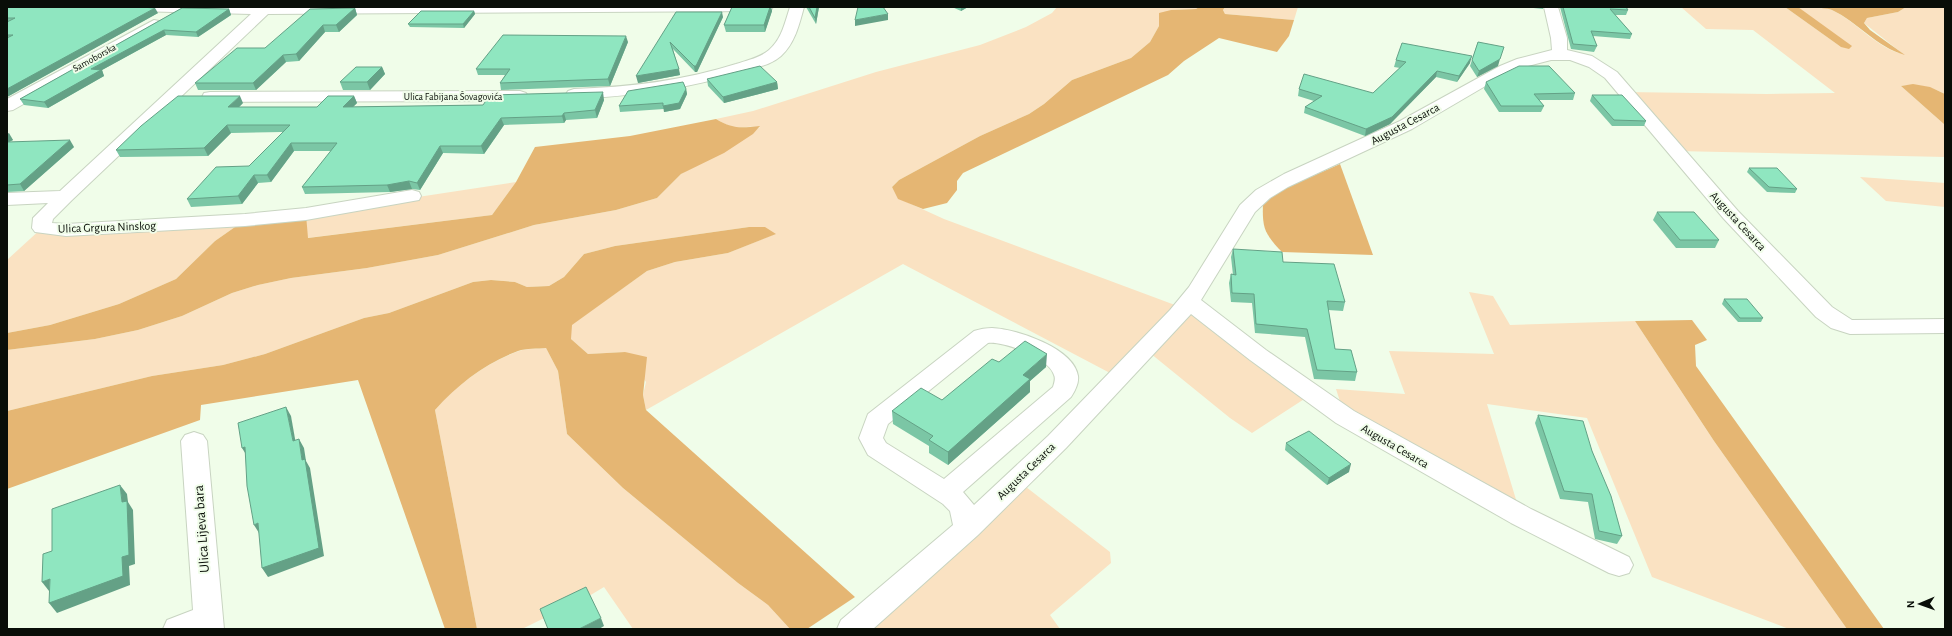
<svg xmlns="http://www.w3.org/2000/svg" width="1952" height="636" viewBox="0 0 1952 636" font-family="'Alegreya Sans',sans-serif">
<rect width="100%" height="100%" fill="#f0fde9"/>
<g fill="#fae2c2">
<path d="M1057 7H1199L1196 9 1171 10 1159 26 1150 42 1131 58 1072 80 1044 104 1029 114 980 136 899 180 892 187 898 198 944 219 1183 308 1312 394 1252 433 1230 418 1145 349 1110 373 903 264 646 410 643 395 646 382 625 352 588 354 571 339V325L647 271 675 262 728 253 775 234 749 227 615 246 584 254 564 277 549 286 527 287 515 282 491 280 473 282 389 313 364 318 265 354 223 365 152 376 7 411V350L95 339 138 330 182 316 232 293 258 285 291 278 367 268 438 255 534 225 616 210 657 198 681 174 760 127C738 126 736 131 716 119L753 111 876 72 980 45 1026 27 1052 13Z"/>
<path d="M1225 7H1298L1294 20 1225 14 1223 10Z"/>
<path d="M1681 7H1785L1841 47 1798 7C1809 7 1823 5 1832 10 1857 22 1876 48 1903 54L1864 23 1867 18 1898 12 1906 7H1945V94C1931 87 1917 83 1901 86L1945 125V157L1676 151 1625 92 1767 94 1835 93 1753 30 1706 29Z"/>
<path d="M1860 177 1945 183V207L1886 201Z"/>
<path d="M516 182 492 215 307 238 306 214Z"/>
<path d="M245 220 215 241 176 279 119 304 50 325 7 333V260L42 228Z"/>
<path d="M1469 292 1493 296 1510 325 1635 321 1714 441 1847 629H1789L1652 577 1587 418 1487 404 1521 516 1345 417 1336 389 1405 394 1389 351 1494 354Z"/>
<path d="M546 348 558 371 567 434 623 488 738 583 768 605 790 629H633L604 587 589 596 522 629H477L435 410C458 384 486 363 519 351 527 348 538 349 546 348Z"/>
<path d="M1017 480 1110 552 1111 563 1050 615 1060 629H852Z"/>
</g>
<g fill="#e5b673">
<path d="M1199 7H1225L1223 10 1225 14 1294 20 1289 36 1277 52 1219 38 1184 61 1168 75 963 173 957 181V190L947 203 923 209 898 199 892 187 899 180 980 136 1029 114 1044 104 1072 80 1131 58 1150 42 1159 26V13L1171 10 1196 9Z"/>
<path d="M1785 7H1798L1852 46 1849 49 1841 47Z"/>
<path d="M1813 7H1906L1898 12 1867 18 1864 23 1870 30 1905 55C1876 47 1858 22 1832 10 1827 8 1819 8 1813 7Z"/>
<path d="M1913 84 1930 87 1945 94V125L1901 86Z"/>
<path d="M716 119C733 129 740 128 760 126L753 134 724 153 681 174 657 198 616 210 534 225 438 255 367 268 291 278 258 285 232 293 182 316 138 330 95 339 7 350V333L50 325 119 304 176 279 215 241 245 220 306 214 308 238 492 215 516 182 535 147 630 136Z"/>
<path d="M1340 164 1373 255 1282 252C1265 234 1262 229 1263 204L1283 189Z"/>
<path d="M749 227H765L776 234 728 253 675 262 647 271 572 325 571 339 588 354 625 352 647 357 643 395 646 410 855 597 807 629H790L768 605 738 583 623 488 567 434 558 371 546 348C538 349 526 348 518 351 486 363 458 384 435 410L477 629H445L358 380 201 405 200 420 7 489V411L152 376 223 365 265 354 364 318 389 313 473 282 491 280 515 282 527 287 549 286 564 277 584 254 615 246Z"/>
<path d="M1692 320 1707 340 1695 345 1696 366 1884 629H1847L1714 441 1635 321Z"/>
</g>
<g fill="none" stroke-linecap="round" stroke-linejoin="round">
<defs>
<g id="minor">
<path d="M128 7H773L771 10 766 11 268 14 72 200 53 219 52 223 66 224 245 214 306 208 412 190 419 192 421 196 419 200 306 220 245 226 66 236 35 232 32 228 33 218 48 203 7 205V193L60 191 251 14 135 11 130 10Z"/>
<path d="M790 7H804C799 25 795 43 781 56 771 65 757 67 745 71 689 89 632 96 574 99L568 97 566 94 568 91 574 89C629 87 683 81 736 64 747 60 760 58 769 50 782 39 785 22 790 7Z"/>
<path d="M1544 7H1558L1567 38V50L1592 56 1617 72 1738 211 1832 307 1852 320 1945 319V333L1850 334 1831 328 1816 317 1724 219 1605 78 1589 67 1570 60H1551L1528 66 1494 81 1412 129 1288 187 1270 198 1255 212 1201 300 1266 350 1354 411 1531 509 1629 557 1633 565 1629 573 1619 576 1609 573 1511 523 1336 423 1250 360 1191 314 1066 448 978 535 873 629H837L841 620 953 525 950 511 943 504 868 455 859 438 868 414 974 331C980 329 986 328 992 328 1017 329 1074 348 1078 376 1079 383 1075 391 1071 397L963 492 974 505 1048 436 1170 310 1189 287 1240 205 1256 190 1284 174 1400 121 1500 66 1517 59 1552 50 1551 38ZM988 343C1004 341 1049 358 1054 375 1056 379 1054 383 1053 387L944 479 886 443 883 438 888 424Z"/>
<path d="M154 20 159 21 161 24 159 27 13 110 7 111V99Z"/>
<path d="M520 91 526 93 528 96 526 99 520 101 210 102 204 101 202 97 204 93 210 92Z"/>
<path d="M194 432 203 435 207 441 224 629H163L167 620 193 610 181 441 185 435Z"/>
</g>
</defs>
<use href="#minor" stroke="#c8d4c1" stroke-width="2"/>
<use href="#minor" fill="#fff" fill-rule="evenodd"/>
</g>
<g fill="#7bc6a5">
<path d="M732 7H771L772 11 765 32H726L724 25Z"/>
<path d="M806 7H819L816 24Z"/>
<path d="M952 7H968L961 11Z"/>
<path d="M1524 7H1543V9Z"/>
<path d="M1560 7H1626L1628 10 1626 15H1615L1632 34 1630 39 1593 36 1597 46 1594 52 1571 49Z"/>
<path d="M7 8 158 13 7 97Z"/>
<path d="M182 8 229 9 231 15 198 37 166 35 102 70 104 76 48 108 24 105 20 99Z"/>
<path d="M355 8 357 15 339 32H325L299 61 286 62 256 90H198L195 83 265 48Z"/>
<path d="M474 11 475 14 464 28 410 27 408 24Z"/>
<path d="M676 12 723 17 697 72H695L673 49 680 75 638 83Z"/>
<path d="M628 42 610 86 501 90 500 83 505 75H478L476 69Z"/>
<path d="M1478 42 1498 66 1477 77 1470 66Z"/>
<path d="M1396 60 1470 63 1457 82 1436 77 1390 124 1365 136 1304 113 1305 107 1314 101 1298 96 1299 89 1373 93 1400 68 1394 67Z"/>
<path d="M382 67 385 74 370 90H343L340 82Z"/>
<path d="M707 79 777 82 778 89 724 103 708 86Z"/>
<path d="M1486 82 1575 93 1573 100H1539L1544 106 1541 112H1499L1484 89Z"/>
<path d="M686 89 687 94 680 109 664 112V109L620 112 619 106Z"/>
<path d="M1592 95 1646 121 1644 126H1612L1590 101Z"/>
<path d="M354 96 357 103 353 107 483 105 604 100 597 118 566 120 564 123 504 125 484 154 443 153 420 190 412 189 390 192 305 194 302 187 331 151H294L271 182 258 183 242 204 191 207 187 199 249 166 283 132 231 133 208 156 120 157 116 150 243 103 239 107H317Z"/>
<path d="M7 133 13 140 9 142 74 147 24 191 7 192Z"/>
<path d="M1749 168 1797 189 1795 193 1767 192 1747 172Z"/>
<path d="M1657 212 1719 240 1715 248H1676L1653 220Z"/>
<path d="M1233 249 1283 262 1345 302 1343 311 1328 310 1335 349 1357 372 1355 381 1314 379 1305 337 1255 333 1252 303 1231 302 1229 283 1231 274 1233 275 1231 257Z"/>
<path d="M1724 299 1763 318 1761 322H1738L1722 304Z"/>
<path d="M999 362 1046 367 1030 381V392L948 465 929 453V446L893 424 892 411 942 400Z"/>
<path d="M1538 415 1592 451 1622 536 1617 544 1595 539 1588 502 1560 499 1535 423Z"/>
<path d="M1286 443 1349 472 1327 485 1285 450Z"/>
</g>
<g fill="#64a186">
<path d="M770 7H771L772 11 765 32 764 25Z"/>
<path d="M817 7H819L816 24 815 18Z"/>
<path d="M961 7H968L961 11Z"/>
<path d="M155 8 158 13 7 97V89Z"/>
<path d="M355 8 357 15 339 32 336 25Z"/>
<path d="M229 9 231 15 198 37 196 32Z"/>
<path d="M474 11 475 14 464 28 463 24Z"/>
<path d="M722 12 723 17 697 72H695L694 66Z"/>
<path d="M888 14V20L855 26V20Z"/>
<path d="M323 25 325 32 299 61 296 54Z"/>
<path d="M164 30 166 35 102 70 104 76 48 108 44 102 91 69Z"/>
<path d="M626 36 628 42 610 86 608 79Z"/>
<path d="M283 55 286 62 256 90 253 83Z"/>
<path d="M1472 56 1470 63 1457 82 1459 76Z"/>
<path d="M1500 59 1498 66 1477 77 1479 71Z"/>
<path d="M382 67 385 74 370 90 367 82Z"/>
<path d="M679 69 680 75 638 83 636 76Z"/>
<path d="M1437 71 1436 77 1390 124 1365 136 1366 129Z"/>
<path d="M777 82 778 89 724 103 723 97Z"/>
<path d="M686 89 687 94 680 109 664 112 663 106Z"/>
<path d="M603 92 604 100 597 118 595 110Z"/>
<path d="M240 96 243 103 231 115 228 107Z"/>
<path d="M354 96 357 103 346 114 343 107Z"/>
<path d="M564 113 566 120 564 123 562 116Z"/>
<path d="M501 118 504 125 484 154 481 146Z"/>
<path d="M227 125 231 133 208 156 204 148Z"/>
<path d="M9 133 13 140 7 143V134Z"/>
<path d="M70 140 74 147 24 191 20 184Z"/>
<path d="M291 143 294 151 271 182 267 175Z"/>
<path d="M440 146 443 153 420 190 417 183Z"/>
<path d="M254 175 258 183 242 204 238 196Z"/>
<path d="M409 181 412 189 390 192 387 185Z"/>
<path d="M1047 354 1046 367 1030 381V392L948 465V452L1023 375Z"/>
<path d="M286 407 291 416 297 450 293 441Z"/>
<path d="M299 439 304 448 306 461 310 468 324 556 268 577 262 568 302 460Z"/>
<path d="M245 447 247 456 242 448Z"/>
<path d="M1351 464 1349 472 1327 485 1329 478Z"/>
<path d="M120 485 127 494 128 502 133 510 135 564 129 566 130 585 57 613 49 603 122 502Z"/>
<path d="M258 523 259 533 254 525Z"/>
<path d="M50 579 49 591 42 582Z"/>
<path d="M601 618 604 626 599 629H579Z"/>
</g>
<g fill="#8fe6c0" stroke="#64a186">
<path d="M9 7H141L155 8 7 89V38L13 35H7V22L15 18H7V8Z"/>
<path d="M732 7H770L764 25H724Z"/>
<path d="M809 7H817L815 18Z"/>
<path d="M858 7H883L888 14 855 20Z"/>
<path d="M1563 7H1626L1628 10 1610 9 1632 34 1591 31 1597 46 1573 44Z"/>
<path d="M182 8 229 9 196 32 164 30 91 69 101 70 44 102 20 99Z"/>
<path d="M355 8 336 25H323L296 54 283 55 253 83H195L237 48H265L310 9Z"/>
<path d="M421 11H474L463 24H408Z"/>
<path d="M676 12H722L696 66H694L670 42 679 69 636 76Z"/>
<path d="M503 35 626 36 608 79 500 83 510 69H476Z"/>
<path d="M1478 42 1504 47 1500 59 1479 71 1472 60Z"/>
<path d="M1402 43 1472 56 1459 76 1437 71 1392 117 1366 129 1305 107 1322 96 1299 89 1304 74 1373 93 1406 62 1396 60Z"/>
<path d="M760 66 777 82 723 97 707 79Z"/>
<path d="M1519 66H1549L1575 93 1534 94 1544 106H1501L1486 82Z"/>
<path d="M356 67H382L367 82H340Z"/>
<path d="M683 82 686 89 679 103 663 106V103L619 106 628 91Z"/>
<path d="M603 92 595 110 564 113 562 116 501 118 481 146H440L417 183 409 181 387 185 302 187 337 143H291L267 175H254L238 196 187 199 216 167 249 166 290 125H227L204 148 116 150 141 126 178 96H240L228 107H317L328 96H354L343 107 483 105 490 95Z"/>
<path d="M1592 95H1622L1646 121 1614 120Z"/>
<path d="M70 140 20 184 7 185V142Z"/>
<path d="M1749 168H1777L1797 189 1769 187Z"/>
<path d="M1657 212H1694L1719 240H1680Z"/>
<path d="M1233 249 1282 252 1283 262 1334 264 1345 302 1327 301 1335 349 1351 350 1357 372 1317 370 1307 329 1256 324 1254 294 1232 293 1231 274 1236 275Z"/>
<path d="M1724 299H1747L1763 318H1740Z"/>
<path d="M1025 341 1047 354 1023 375 1030 379 948 452 929 440 933 436 892 411 921 388 942 400 992 359 999 362Z"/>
<path d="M286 407 293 441 299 439 302 460 305 459 319 548 262 568 258 523 254 525 247 486 245 447 242 448 238 423Z"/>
<path d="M1538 415 1583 421 1592 451 1611 496 1622 536 1599 531 1592 494 1564 491Z"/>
<path d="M1309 431 1351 464 1329 478 1286 443Z"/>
<path d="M120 485 122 502 127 501 129 555 122 557 123 576 49 603 50 579 42 582 43 554 52 551V509Z"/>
<path d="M586 587 601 618 579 629H548L540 609Z"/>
</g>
<g text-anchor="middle" stroke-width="4" stroke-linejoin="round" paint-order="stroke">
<g font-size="10" fill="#090e08" stroke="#f0fde9">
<text transform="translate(94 57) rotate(-29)" y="4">Samoborska</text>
<text x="453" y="100">Ulica Fabijana Šovagovića</text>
</g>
<g font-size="12" fill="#090e08" stroke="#f0fde9">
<text transform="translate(1405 124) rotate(-28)" y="4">Augusta Cesarca</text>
<text transform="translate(1738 221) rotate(47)" y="4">Augusta Cesarca</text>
<text transform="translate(107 227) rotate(-2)" y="4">Ulica Grgura Ninskog</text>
<text transform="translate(1395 446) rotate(30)" y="4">Augusta Cesarca</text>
<text transform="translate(1026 471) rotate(-44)" y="4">Augusta Cesarca</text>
</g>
<g font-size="14" fill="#090e08" stroke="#f0fde9">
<text transform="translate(201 529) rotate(-94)" y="5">Ulica Lijeva bara</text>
</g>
</g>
<rect width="1952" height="636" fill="none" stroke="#090e08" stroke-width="16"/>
<g transform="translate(1920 604) rotate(268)" stroke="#f0fde9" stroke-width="3" paint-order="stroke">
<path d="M0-3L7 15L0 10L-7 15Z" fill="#090e08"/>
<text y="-6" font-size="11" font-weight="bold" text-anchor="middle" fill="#090e08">N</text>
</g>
</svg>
